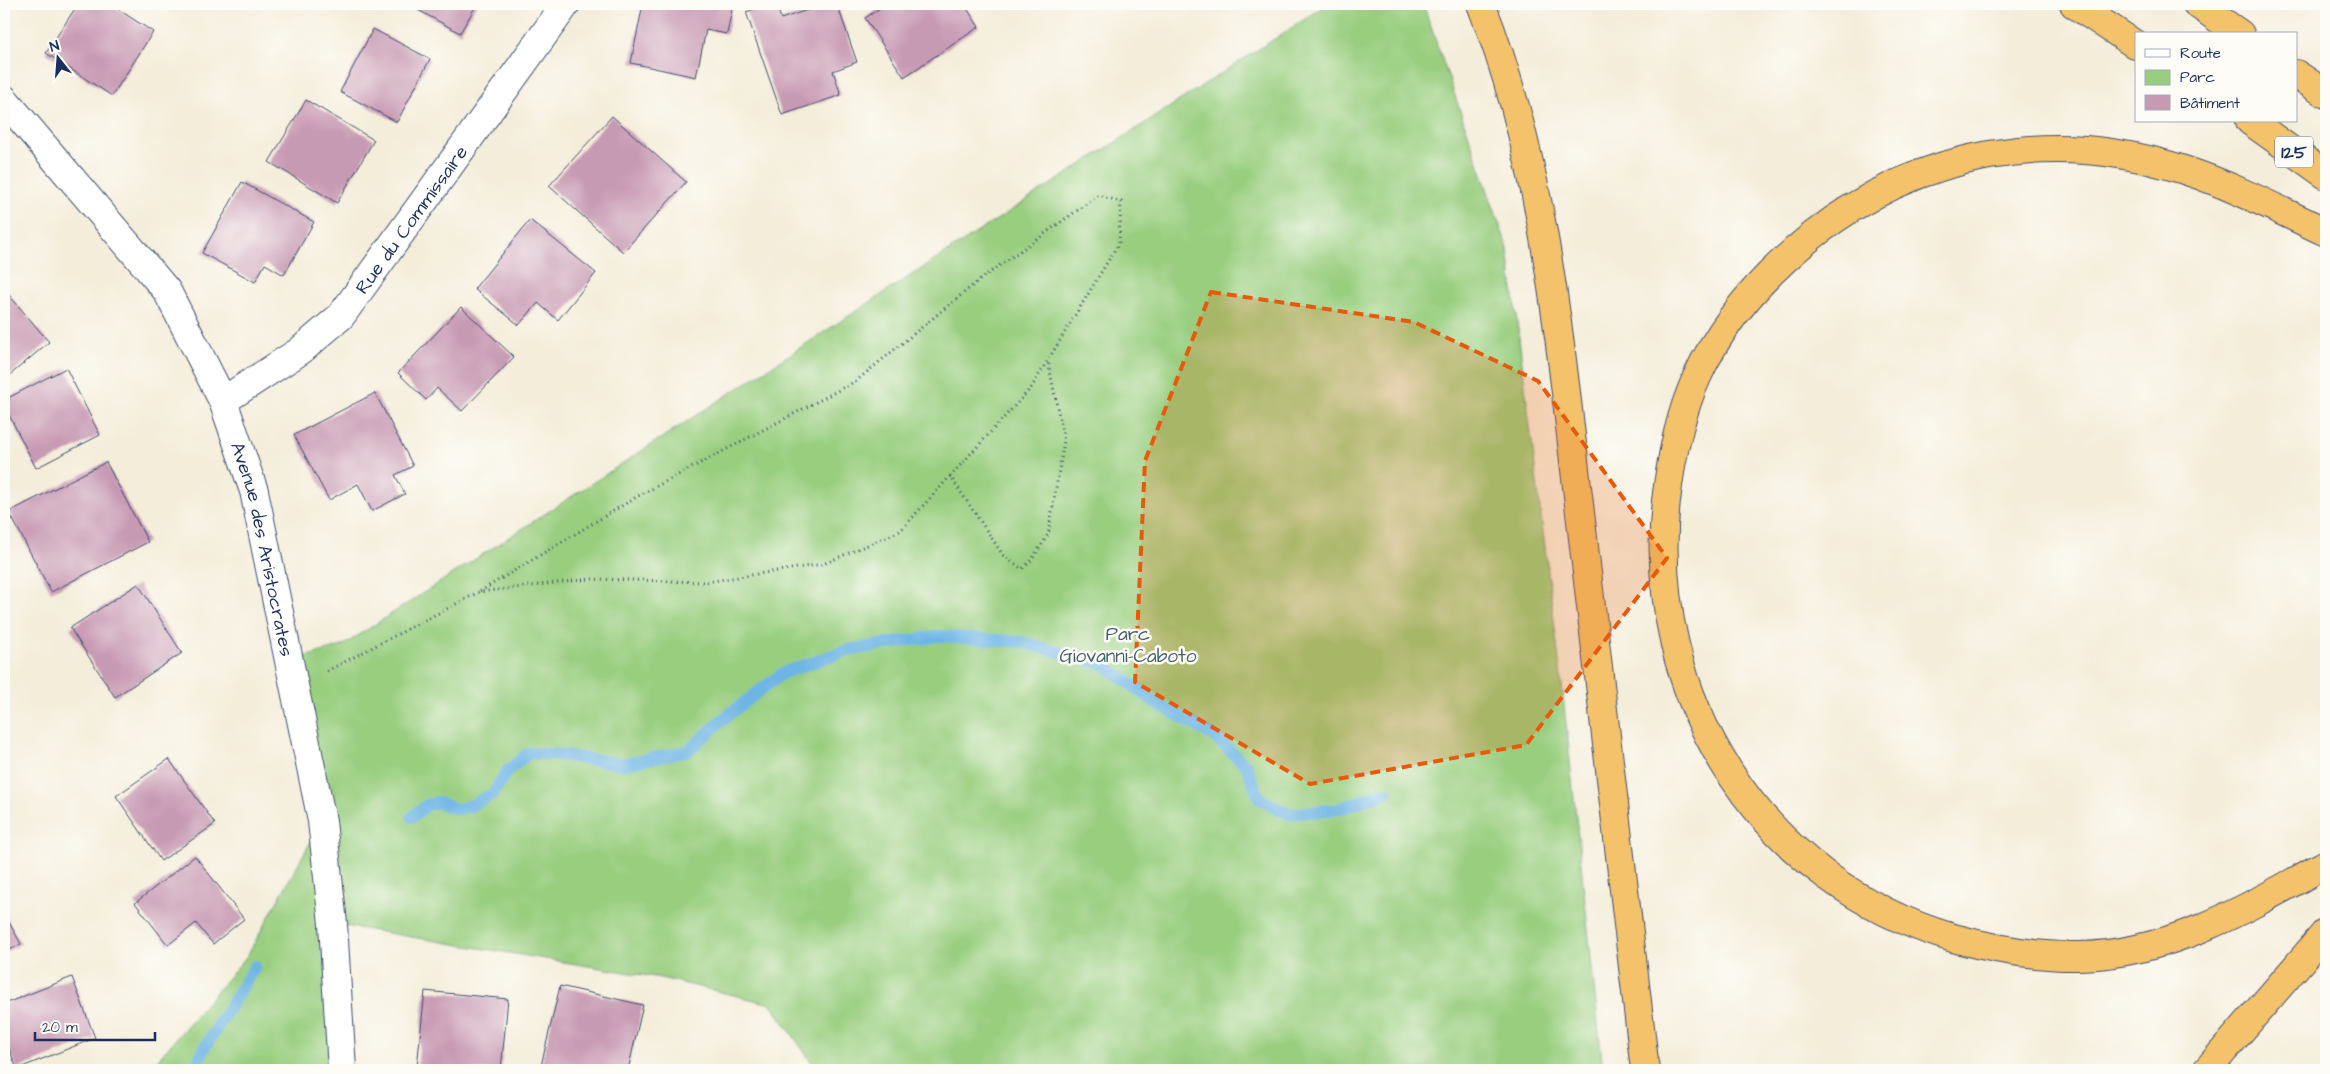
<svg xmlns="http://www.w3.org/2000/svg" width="2330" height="1074" viewBox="0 0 2330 1074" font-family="'Architects Daughter',sans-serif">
<rect width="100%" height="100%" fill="#fdfcf7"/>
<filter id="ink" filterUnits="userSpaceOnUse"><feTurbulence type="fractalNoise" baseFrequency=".02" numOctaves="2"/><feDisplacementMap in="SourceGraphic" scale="10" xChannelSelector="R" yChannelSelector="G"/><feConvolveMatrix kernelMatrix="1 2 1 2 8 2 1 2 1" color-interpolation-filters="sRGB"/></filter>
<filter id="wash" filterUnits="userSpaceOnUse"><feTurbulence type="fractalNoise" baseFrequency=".0096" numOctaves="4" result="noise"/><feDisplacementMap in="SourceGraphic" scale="20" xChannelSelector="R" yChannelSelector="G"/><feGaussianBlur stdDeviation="1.12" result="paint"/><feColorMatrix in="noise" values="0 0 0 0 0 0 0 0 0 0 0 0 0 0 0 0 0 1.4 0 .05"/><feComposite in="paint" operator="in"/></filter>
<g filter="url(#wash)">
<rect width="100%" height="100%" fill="#f4edda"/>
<path fill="#99ce7f" stroke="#5a7e6e" d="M1328 4H1423L1508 249 1561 677 1603 1070H817L771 1004 661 978 333 924 342 1070H149L247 956 322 821 290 661 342 646Z"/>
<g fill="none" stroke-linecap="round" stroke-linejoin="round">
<g stroke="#6eb5e5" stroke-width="12">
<path d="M412 817 427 805 437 802 457 809 468 807 493 794 507 771 529 753 558 755 624 764 688 751 728 715 783 673 848 650 939 636 1022 642 1103 664 1156 703 1212 735 1246 765 1259 798 1289 814 1339 809 1386 792"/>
<path d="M194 1070 204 1049 255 966"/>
</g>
</g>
<g id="blocks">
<g fill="#c79ab3">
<path d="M78 4H110L153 32 112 96 46 53Z"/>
<path d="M407 4H477L460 33Z"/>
<path d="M643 4H733L727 34 706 30 696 77 631 63Z"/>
<path d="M768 4H776L781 19 825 4H837L857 62 833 71 841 95 782 115 746 12Z"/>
<path d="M886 4H964L979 27 904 77 865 18Z"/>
<path d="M373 29 430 59 397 122 340 92Z"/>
<path d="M306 100 374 140 337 203 269 162Z"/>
<path d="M612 116 686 182 623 252 549 186Z"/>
<path d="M242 182 314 222 284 275 265 264 255 282 202 253Z"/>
<path d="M530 220 596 273 558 320 538 303 519 325 474 289Z"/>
<path d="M4 289 49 342 4 380Z"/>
<path d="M461 307 514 357 462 411 437 388 426 400 398 373Z"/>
<path d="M66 368 100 435 36 468 4 405V400Z"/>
<path d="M375 393 413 466 395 475 405 494 372 511 358 484 329 500 294 435Z"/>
<path d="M106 462 148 542 51 592 9 512Z"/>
<path d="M138 584 182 653 115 697 70 628Z"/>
<path d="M169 759 215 824 161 861 116 796Z"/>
<path d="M195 856 244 919 213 944 196 923 168 945 135 903Z"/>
<path d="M4 913 21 944 4 953Z"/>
<path d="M72 977 95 1038 17 1069 4 1035V1004Z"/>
<path d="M560 986 643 1005 628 1070H540Z"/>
<path d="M425 991 508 999 501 1070H450L417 1067Z"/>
</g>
</g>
</g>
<g filter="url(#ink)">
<use href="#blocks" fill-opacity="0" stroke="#3c4c71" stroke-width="1"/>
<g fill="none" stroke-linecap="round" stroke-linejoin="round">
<defs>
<g id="minor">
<path id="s1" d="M4 99 167 291 223 401 254 491 322 821 333 924 342 1070"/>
<path id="s2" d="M223 401 300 351 341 316 566 4"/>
</g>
<g id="highway">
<path d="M1481 4C1544 163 1559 335 1579 504 1601 692 1623 881 1645 1070"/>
<path d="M2074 4 2136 45"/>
<path d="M2197 4 2240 34"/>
<path d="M2296 74 2326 94"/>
<path d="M2250 121 2326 175"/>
<path d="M2326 232C2279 210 2233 186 2184 170 2053 127 1919 151 1812 236 1765 274 1722 321 1697 377 1679 416 1671 458 1666 501 1645 698 1761 882 1953 938 1994 949 2037 957 2080 956 2170 954 2249 907 2326 864"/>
<path d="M2207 1070 2326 932"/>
</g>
</defs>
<use href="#minor" stroke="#3c4c71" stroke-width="30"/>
<use href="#highway" stroke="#3c4c71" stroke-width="30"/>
<g stroke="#3c4c71" stroke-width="3" stroke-dasharray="1 4" stroke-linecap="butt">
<path d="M950 476 1003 555 1022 569 1030 562 1048 535 1064 441 1048 361"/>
<path d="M327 671 479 592 590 579 706 582 823 564 900 531 1031 388 1119 243 1121 202 1099 195 982 278 856 381 638 496 479 592"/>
</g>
<use href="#minor" stroke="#fff" stroke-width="28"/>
<use href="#highway" stroke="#f4c26a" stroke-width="28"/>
</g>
</g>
<path fill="#e8590c" fill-opacity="0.2" stroke="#e8590c" stroke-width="4" stroke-dasharray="10 6" stroke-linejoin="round" d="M1211 292 1414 322 1538 381 1667 558 1526 745 1310 784 1135 682 1145 461Z"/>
<g text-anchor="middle" stroke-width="5" stroke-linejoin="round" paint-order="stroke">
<rect fill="#fdfcf7" stroke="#5f6c8c" stroke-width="1" x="2275" y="136.5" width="38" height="31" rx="4"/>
<g font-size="18" font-weight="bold" fill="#1b2f5e">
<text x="2294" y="158">125</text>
</g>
<g font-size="19" fill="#1b2f5e" stroke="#fdfcf7">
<text dy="7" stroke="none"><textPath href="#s2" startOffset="265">Rue du Commissaire</textPath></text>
<text dy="7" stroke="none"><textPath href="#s1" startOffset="529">Avenue des Aristocrates</textPath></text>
</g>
<g font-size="19" fill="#415f68" stroke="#fdfcf7">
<text x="1128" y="640">Parc<tspan x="1128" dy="22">Giovanni-Caboto</tspan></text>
</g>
</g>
<rect width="2330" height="1074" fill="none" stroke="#fdfcf7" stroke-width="20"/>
<rect x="2135" y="32" width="162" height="90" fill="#fdfcf7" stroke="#a3aaba"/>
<rect x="2145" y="49" width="25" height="8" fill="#ffffff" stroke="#a3aaba"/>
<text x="2180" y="58" font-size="15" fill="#1b2f5e">Route</text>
<rect x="2145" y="70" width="25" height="15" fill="#99ce7f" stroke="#a3aaba"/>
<text x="2180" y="82" font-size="15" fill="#1b2f5e">Parc</text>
<rect x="2145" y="95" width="25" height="15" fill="#c79ab3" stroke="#a3aaba"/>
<text x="2180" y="108" font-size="15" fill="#1b2f5e">Bâtiment</text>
<g transform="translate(58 58) rotate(343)" stroke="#fdfcf7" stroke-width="4" paint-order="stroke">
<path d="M0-4L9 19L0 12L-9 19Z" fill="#1b2f5e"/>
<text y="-8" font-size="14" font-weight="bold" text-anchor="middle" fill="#1b2f5e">N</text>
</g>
<path d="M35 1032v8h120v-8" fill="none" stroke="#1b2f5e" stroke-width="2.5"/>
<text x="42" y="1032" font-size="15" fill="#1b2f5e" stroke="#fdfcf7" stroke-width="4" paint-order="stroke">20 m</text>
</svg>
